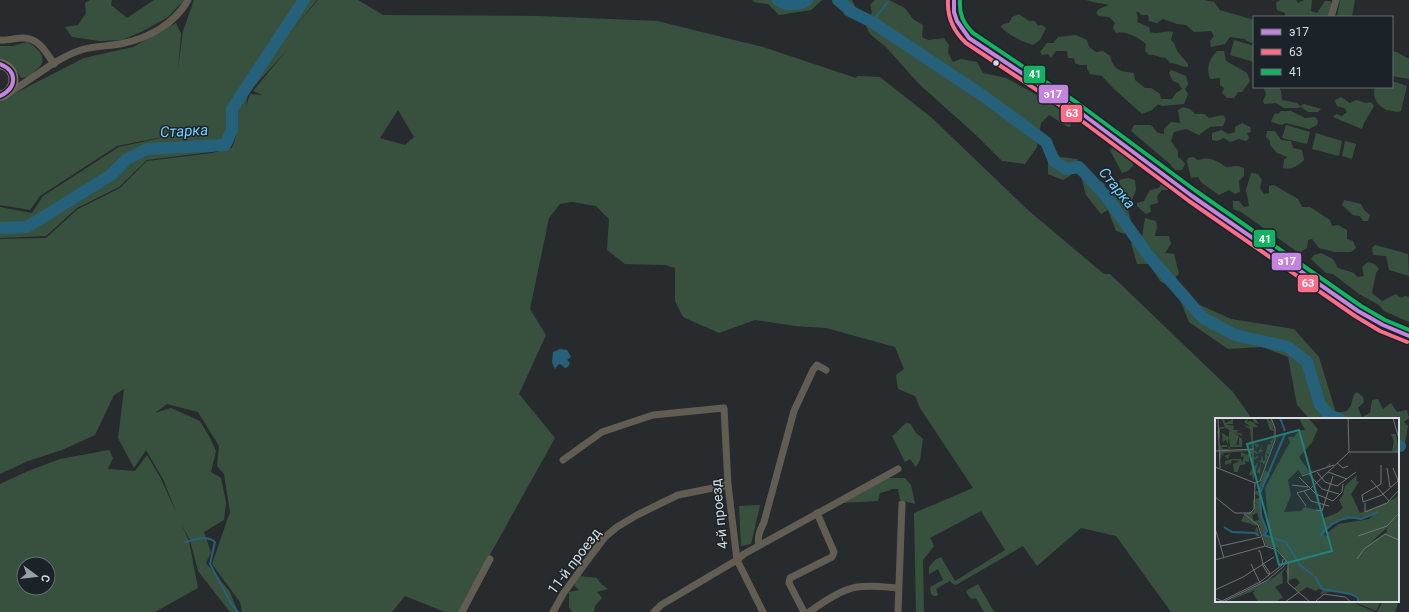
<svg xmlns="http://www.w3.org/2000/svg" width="1409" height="612" viewBox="0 0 1409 612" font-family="Roboto,sans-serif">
<rect width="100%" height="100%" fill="#282b2e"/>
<g fill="#38513e" fill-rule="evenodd">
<path d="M90 0H112L111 5 127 18 154 0H184L168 17 143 31 122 40 100 41 72 37 65 27 78 25 86 13 85 3Z"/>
<path d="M194 0H317L291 32 318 0H358L383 15 539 16 657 21 763 47 856 78 857 76 880 77 932 118 1029 211 1104 274H1110L1233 392 1252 419H1216V601H1353C1358 606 1367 608 1374 612H1171L1116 536 1081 528 1037 566 1023 546 956 585 953 584 950 581 936 589 938 594 937 596H934L931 594 930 587 943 580 938 569 929 574V567L935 560 941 557 955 581 1005 550 981 511 930 538 934 546 923 560 924 612H916L914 513 973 488 920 408 915 396 898 389 896 375 904 369 895 347 826 328 795 326 755 320 719 333 683 317 675 301V268L665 265 625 264 607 250 609 219 596 206 572 202 560 204 549 218 530 309 546 335 519 394 555 438 468 594 460 612H445L405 596 392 612H242L240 602 212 564 230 512 224 474 217 466 219 446 198 412 167 404 155 413 171 408 200 421 210 438 216 451 211 472 221 478 226 503 224 520 204 532 211 552 206 563 230 592 238 612H230L198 571 190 540 182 525 189 541 198 588 155 612H0V484L28 471 60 459 109 450 113 458 108 469 135 471 147 455 160 477 177 514 163 479 146 450 134 468 118 438 124 389 114 395 95 435 62 450 28 461 0 474V239L46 238 78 209 120 188 147 161 212 153 232 148 237 133 231 147 211 152 147 160 119 187 77 208 46 236 0 238V207L32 213 43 196 119 147 188 132 117 146 40 196 30 210 0 205V101L84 58 133 47 176 23 181 34 178 69 183 31ZM287 50 253 91 263 95 250 94 246 107 248 93ZM398 110 414 137 405 145 380 138ZM24 564H48V588H24Z"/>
<path d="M752 0H822L811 10 779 15 768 4 754 2Z"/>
<path d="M837 0H852L857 10 851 18 844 15 841 1Z"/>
<path d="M875 0H889L905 8 913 19 923 25 922 37 928 40 944 38 949 45 948 53 953 62 961 59 977 62 983 73 1006 78 1035 94 1047 99 1067 113 1071 126 1068 127 1049 115 1041 123 1037 147 1025 164 1002 161 977 136 918 83 886 47 870 34 866 26 872 12 870 5Z"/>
<path d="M1086 0H1204L1214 2 1220 10 1254 20V41L1251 43 1244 39 1230 37 1225 44 1211 47 1210 41 1214 36 1211 31 1194 32 1186 25 1177 24 1163 19 1157 23 1149 21 1148 15H1141L1139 12H1136L1138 17 1137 22 1149 27 1150 32C1159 35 1164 30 1173 32L1171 40 1174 43 1177 51 1188 64V67C1181 67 1177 63 1170 63L1166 58C1159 58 1155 54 1149 55L1145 51 1146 44C1137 37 1127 31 1116 33L1113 28 1115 23 1109 17 1099 16 1096 13 1099 9 1109 5C1101 3 1094 3 1086 0Z"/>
<path d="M1280 0H1296L1298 3 1304 0H1312L1311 11 1317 13 1325 1H1330L1332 5 1329 17H1285V13L1277 10 1276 3Z"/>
<path d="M1340 0H1355L1352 17H1337Z"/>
<path d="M1019 14 1029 21H1035L1038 26 1042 25 1046 28 1040 40 1033 45C1021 41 1010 36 1001 27L1003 24 1009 23 1012 17Z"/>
<path d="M1076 35 1087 40 1089 47 1096 52 1103 51 1110 56C1114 71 1120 71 1134 73L1135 80 1145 88H1151L1160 94 1161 99H1172L1176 93 1182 89 1178 83 1173 81 1169 73 1171 70 1186 76 1188 84 1185 89 1188 94 1184 104 1162 106 1158 104 1152 110 1142 114 1113 88 1102 76 1090 74 1087 69V65H1080L1075 63 1074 58H1068L1067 51H1056L1051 58 1048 54 1042 55 1040 52 1047 43H1053L1058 37Z"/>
<path d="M1234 40 1254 46V62L1230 55Z"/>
<path d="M27 42C40 49 50 60 35 71 31 75 27 78 21 78 16 68 10 63 0 59V46H12Z"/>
<path d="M1217 51H1224L1226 61 1247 73 1250 81 1242 92H1238L1234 98H1227L1222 93 1224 88 1220 85V78L1210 79C1206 67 1209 60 1217 51Z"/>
<path d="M1392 51 1397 52 1407 58H1409V79L1392 76Z"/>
<path d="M1392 81 1407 86 1401 111C1396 113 1391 110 1386 110 1377 104 1372 98 1375 87H1392Z"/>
<path d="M1264 87H1279L1281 91 1282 100 1297 103 1300 106 1304 104 1321 109 1318 112H1308L1301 107 1297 108H1284L1276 103 1264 104 1263 100 1266 95Z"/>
<path d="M1341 97 1350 103 1356 100 1366 103 1371 102 1374 106 1364 123 1362 129 1333 117 1336 114 1342 116 1347 112 1344 108 1337 106 1335 100Z"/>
<path d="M1183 107 1190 109 1195 114H1204L1209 118 1223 115 1226 119 1223 126 1210 127 1199 135 1186 129 1174 132 1171 141 1178 151V157L1182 160 1185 164 1182 170H1175L1170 164 1131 131 1134 125H1151L1158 133 1164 134V129L1171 122 1180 123 1178 110Z"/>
<path d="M1281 111H1291L1305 118 1315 117 1318 121 1317 125 1309 129 1286 123 1282 125 1271 122 1275 113 1278 114Z"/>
<path d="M1242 123 1250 127 1251 132 1247 133 1249 138 1246 141 1239 139 1230 142 1224 138 1217 141 1212 140V133L1221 130 1228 134 1235 132V127Z"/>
<path d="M1286 125 1310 132 1307 144 1282 138Z"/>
<path d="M1267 131H1275L1281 140 1291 141 1293 148 1302 150 1304 160C1298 166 1292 170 1283 168L1284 160 1287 157 1277 153 1270 145V141L1266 137Z"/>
<path d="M1316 133 1342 141 1339 156 1312 149Z"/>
<path d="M1345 141 1356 144 1352 159 1342 156Z"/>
<path d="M1051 145 1060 157 1078 159 1070 176 1063 180 1048 174V155Z"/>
<path d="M1114 145 1132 157 1133 166 1128 171 1122 173 1110 150Z"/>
<path d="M1193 157 1198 160C1209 156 1217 160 1226 167L1238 166 1244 168V176L1239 181 1240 192 1235 194 1229 190 1219 195 1202 183 1198 177 1191 178 1187 162 1188 158Z"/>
<path d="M1087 172 1105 184 1104 190 1114 199V192L1121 187 1119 180 1128 178 1135 180 1136 190 1128 210 1131 221 1124 227 1125 234 1116 231 1108 210 1101 214 1086 195 1082 180Z"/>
<path d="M1251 173 1258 174 1262 180 1260 188 1264 194 1269 193V186L1274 185 1298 199 1302 207H1310L1330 220 1332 226 1338 225 1347 230V239L1353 241 1356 248 1351 252H1335L1319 248 1312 239 1308 240 1307 248 1299 253 1241 212 1233 209V201H1239L1244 207 1249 206 1246 190Z"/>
<path d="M1162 181 1169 183 1168 190H1162L1157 196 1158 203 1150 205 1151 212 1146 214 1137 206V203L1144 201 1150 190 1159 188Z"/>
<path d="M1344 200 1361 204 1364 210 1370 215 1368 221H1363L1360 216 1353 215 1342 205Z"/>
<path d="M1145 218 1156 221 1157 227 1155 236H1169L1171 244 1165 253 1174 254 1179 274 1167 285 1160 281 1149 264H1137L1131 243 1142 237Z"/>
<path d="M1375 245 1408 254 1409 276 1389 270 1386 256 1373 255 1372 248Z"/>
<path d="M1321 253 1333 259 1338 268 1354 273 1357 277 1364 276 1362 267 1368 262 1375 264 1379 269 1376 273 1372 293 1382 301 1396 294 1401 298 1405 296 1409 297V322L1384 311 1379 305 1359 294 1333 274 1326 273 1311 259 1314 255Z"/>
<path d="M1178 295 1231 319 1294 329 1319 357 1336 413 1347 411 1351 405 1354 394 1357 392 1363 397 1364 402 1358 408 1362 417 1370 413 1372 400 1378 399 1383 409 1391 403 1397 412 1407 410 1409 418 1404 422 1408 426 1405 443 1398 439V419H1310L1297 405 1288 357 1262 347 1228 349 1189 322Z"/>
<path d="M907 423 911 424 915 432 923 439 920 460 916 467 910 459 905 462 892 436C898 433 901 425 907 423Z"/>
<path d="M887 478H905L911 485 915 504 900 500 898 489H891V490L880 493 878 501 841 503Z"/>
<path d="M760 505 751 544 741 546 739 506Z"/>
<path d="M580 576 597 578 601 584 608 589 597 592 602 598 595 606 594 612H572L569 607V592L579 590 574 585Z"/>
<path d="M978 584 994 612H984L976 598 972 599C969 597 967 594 966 591Z"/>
<path d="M1398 599 1399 600 1395 612H1377L1383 601H1398Z"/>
<path d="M1354 601H1381L1376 611C1370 608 1357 604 1354 601Z"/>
</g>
<path fill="#25617a" d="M560 349 567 350 571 357 567 360 570 363 568 367 565 368 560 364 558 365 555 369 552 363 553 352Z"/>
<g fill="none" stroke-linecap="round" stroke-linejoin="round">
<g stroke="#25617a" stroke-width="2">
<path d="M872 22 887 3"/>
<path d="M186 542C196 539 206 535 215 542L210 564 232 605 238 612"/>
</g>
<g stroke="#25617a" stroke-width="12">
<path d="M778 0C787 6 798 6 807 0"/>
<path d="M838 0 852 12 872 22 982 95 1046 142 1054 161 1066 169 1079 167 1106 196 1148 255 1203 318 1235 335 1288 347 1307 362 1320 405 1330 416 1340 419"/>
<path d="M0 228 27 227 111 175 127 159 147 149 225 145 232 130V109L304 0"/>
<path d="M1398 446H1400"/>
</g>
<g stroke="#615d52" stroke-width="7">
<path d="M1331 17 1336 0"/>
<path d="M0 40C8 41 14 38 22 38 38 37 46 52 54 64"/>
<path d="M10 92C33 79 56 58 81 50 93 46 108 46 120 44 147 39 175 24 188 0"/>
<path d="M563 460 602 432 653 415 724 408 728 485 737 560 763 612"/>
<path d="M759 545C757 536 760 531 764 522L794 411 813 370 817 365 826 370"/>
<path d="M462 612 490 559"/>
<path d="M553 612 563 594 592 554 605 537 617 527 637 515 678 495 728 485"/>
<path d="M654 612 661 605 737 560 744 554 898 469"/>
<path d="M804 612 789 583 790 578 832 557 834 552 817 513"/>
<path d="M809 612C822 603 842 589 857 587 871 585 885 587 898 588"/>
<path d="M898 612 902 504"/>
</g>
<g stroke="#6e6858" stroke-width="10">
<path d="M954 0C952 17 958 27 969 38L1073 107 1192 196 1358 311C1374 322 1391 330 1409 336"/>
<path d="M0 64C18 68 18 91 0 96"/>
</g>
<defs>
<g id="bus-1">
<path d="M954 0V12L957 21 969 38 1073 107 1192 196 1358 311 1383 325 1409 336"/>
<path d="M0 64C18 71 17 88 0 96"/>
</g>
<path id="bus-2" d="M948 0C947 18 953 31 966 43L1070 112 1189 201 1355 316 1380 331 1407 342"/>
<path id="bus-3" d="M960 0C959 14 963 23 973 33L1076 102 1196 191 1361 306 1385 320 1409 330"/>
</defs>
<use href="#bus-1" stroke="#1b2228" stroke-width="7"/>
<use href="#bus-2" stroke="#1b2228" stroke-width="7"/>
<use href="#bus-3" stroke="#1b2228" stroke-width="7"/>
<use href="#bus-1" stroke="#c483df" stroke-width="4"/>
<use href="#bus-2" stroke="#fb6d88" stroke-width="4"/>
<use href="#bus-3" stroke="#13b361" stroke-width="4"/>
</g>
<circle fill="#d8dde1" stroke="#1b2228" stroke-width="1.5" cx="996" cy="63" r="3.5"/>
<g text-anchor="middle" stroke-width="3" stroke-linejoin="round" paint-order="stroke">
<g font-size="14" fill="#d8dde1" stroke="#1b2228">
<text transform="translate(719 514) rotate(-96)" y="5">4-й проезд</text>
<text transform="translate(574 561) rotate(-53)" y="5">11-й проезд</text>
</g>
<g font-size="15" font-style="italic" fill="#74d2fe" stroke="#1b2228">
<text transform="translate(184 131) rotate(-3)" y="5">Старка</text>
<text transform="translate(1117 188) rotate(51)" y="5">Старка</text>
</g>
</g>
<g transform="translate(1215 418)">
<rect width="184" height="184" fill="#282b2e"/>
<path d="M6 0H9L10 5 17 2 15 0 12 3 13 0H18V6H10L19 8 18 12H24L21 14 27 16V18L17 14 24 18 21 27H24V19L27 21V29H15L14 19 12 29H7V27H12V23L10 22 8 25 7 15 14 19V13L17 14 11 10 5 11V22L2 14 5 9H10ZM33 0 32 4 36 3V5V4H39L38 1 40 0 44 6 38 4 43 9H38V25L44 27 42 30 39 26V32L43 35 47 27 46 32H49L42 36 39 34V40L42 38 44 39 39 42V49L43 44 38 63 37 55 36 58 34 56 37 50V36L34 37V44L29 43 31 46 25 47 23 54H19L18 46 25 43 17 42 15 51 16 45 10 47V43L17 41H26L27 45 29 39 27 38 26 40V34L33 37 35 33 8 35 9 38 15 36 13 41 7 36 5 42 4 38 5 33 11 32H5V26L8 31H14L13 28 15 29 14 32H12L13 33 37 31 35 11 28 7 36 9 29 4ZM51 0H55L53 3 56 2 57 5 59 10 56 11H59V21L54 36H51L53 38 49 47 46 43 45 56 42 54 46 45 43 43H46L47 36 48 43 50 42V37L53 26 56 27 55 23 58 21 59 13 55 12ZM84 0H93L103 11 96 26 107 13 84 39 94 53 92 54 110 50 115 45 116 48 87 57 83 52 73 62 76 77 69 94 86 93 89 89 107 93 106 98 109 100 122 95 128 90 124 82 128 77 130 68 142 57 141 63 144 64 136 76 145 95 171 85 182 79 183 74 184 93 175 107 154 126 172 114 171 112 184 95V184H144L142 179 119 173 105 176 108 172 104 171 101 173 92 169 85 174 79 170 85 165 81 160 74 162 71 153 74 148 62 130 51 128 44 107 39 103 44 102 42 95 37 97 39 103 29 96 39 93 38 81 40 85 43 88 40 84 41 77V81L45 79 40 76 41 73H46L45 91 53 113 51 117 55 119 50 70 75 24 73 19H79L84 12H90ZM157 98 154 101 124 106 112 115 114 120 109 116 116 107 128 102ZM176 16H181L184 34 177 33 179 23ZM50 52 55 57 44 72V69ZM29 97 41 105 44 116 30 115H42L40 113 42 108 26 103ZM72 148 67 155 68 165 60 169 68 179 61 184H43L38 175 40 172 11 184 59 159 52 166Z" fill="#38513e" fill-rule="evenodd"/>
<path fill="none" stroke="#25617a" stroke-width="2" d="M65 0 70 13M70 16 45 75 46 98 52 113 49 117 71 124 85 147 98 157M9 109 17 114 40 115 44 118M106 118V116L117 106 125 102 134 99 146 101 163 94M100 158 107 171 136 176 143 180V184"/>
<path fill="none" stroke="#6e7276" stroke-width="1" d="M3 0 5 50M178 0 184 21M0 33 39 31M134 34H184M122 45 128 50 133 48M166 47V66L147 77 148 84 167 77 183 63M0 49 40 65M172 50 175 69M178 50 184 65M102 54 110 64 122 68 141 54M113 54 132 61M94 56 107 71 124 76M87 58 119 47M84 59 101 76 118 83 127 74 128 66M156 62 174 83M40 65 45 63 60 22V10L56 0M77 67 93 69M89 73 96 83 114 88M0 79 20 95H35L39 91 40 65M150 85V94L172 85 184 72M91 88 82 75 95 71 134 34 133 0M101 92 107 93 118 58M29 96 43 107 50 128 62 132 73 145V165L95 184M0 110 9 140M143 118 172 108 184 95M6 128 46 119M43 133H45L48 146M142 141 149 131 170 116 184 122M0 142 50 128M48 145 55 155M36 146 45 165M47 146 53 156 55 155M0 172 28 159 59 139M0 180 7 183 45 164 67 147 68 141M101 183 109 176 130 179 136 184M8 184 51 163 69 148 71 143M70 184 84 174"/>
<path fill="#23807a" fill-opacity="0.15" stroke="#23807a" stroke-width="2" d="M84 12 117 133 64 147 32 26Z"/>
<rect width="184" height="184" fill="none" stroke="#d8dde1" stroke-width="2"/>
</g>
<g stroke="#1b2228" stroke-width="1.5">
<rect x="1023" y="65" width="23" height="19" rx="4" fill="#13b361"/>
<rect x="1038" y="84" width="31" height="20" rx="4" fill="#c483df"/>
<rect x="1060" y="104" width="23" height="19" rx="4" fill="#fb6d88"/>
<rect x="1253" y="229" width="23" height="19" rx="4" fill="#13b361"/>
<rect x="1271" y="252" width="31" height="19" rx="4" fill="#c483df"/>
<rect x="1297" y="274" width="22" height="19" rx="4" fill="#fb6d88"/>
</g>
<g font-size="11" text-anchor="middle" font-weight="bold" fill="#fff">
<text x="1035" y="78">41</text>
<text x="1053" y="98">э17</text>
<text x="1072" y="117">63</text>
<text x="1265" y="243">41</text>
<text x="1287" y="265">э17</text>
<text x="1308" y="287">63</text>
</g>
<rect x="1253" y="16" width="140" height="72" fill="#1b2228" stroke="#676d72"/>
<rect x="1261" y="29" width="20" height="6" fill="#c483df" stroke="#676d72"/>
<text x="1289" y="36" font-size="12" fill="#d8dde1">э17</text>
<rect x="1261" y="49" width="20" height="6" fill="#fb6d88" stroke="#676d72"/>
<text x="1289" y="56" font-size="12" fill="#d8dde1">63</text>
<rect x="1261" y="69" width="20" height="6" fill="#13b361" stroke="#676d72"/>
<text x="1289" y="76" font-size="12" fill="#d8dde1">41</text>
<g transform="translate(36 576) rotate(105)"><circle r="19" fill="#1b2228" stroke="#676d72"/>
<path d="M0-3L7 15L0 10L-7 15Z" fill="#9a9fa2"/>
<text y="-6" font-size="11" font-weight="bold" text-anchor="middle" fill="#d8dde1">С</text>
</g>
</svg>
